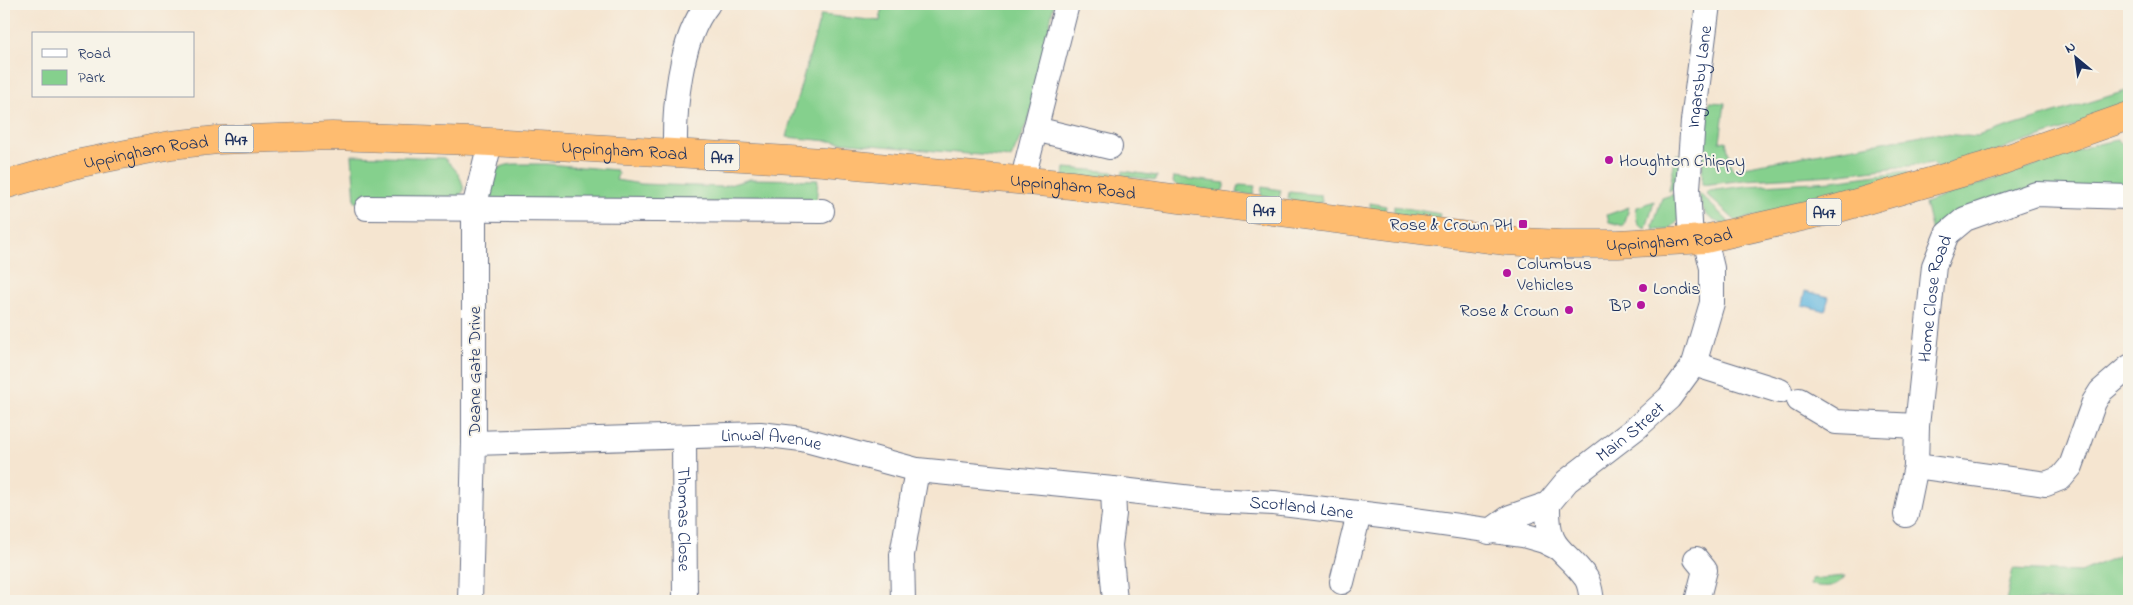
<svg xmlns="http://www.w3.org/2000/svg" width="2133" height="605" viewBox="0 0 2133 605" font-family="'Indie Flower',sans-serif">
<rect width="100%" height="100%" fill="#f7f3e8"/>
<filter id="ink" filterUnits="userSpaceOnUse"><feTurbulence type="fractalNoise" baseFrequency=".02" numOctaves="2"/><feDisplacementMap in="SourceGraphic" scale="10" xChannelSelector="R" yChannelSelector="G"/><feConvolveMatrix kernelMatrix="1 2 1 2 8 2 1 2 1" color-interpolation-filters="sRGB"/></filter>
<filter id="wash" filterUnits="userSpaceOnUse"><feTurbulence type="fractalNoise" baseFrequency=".0096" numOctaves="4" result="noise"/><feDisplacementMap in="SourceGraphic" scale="20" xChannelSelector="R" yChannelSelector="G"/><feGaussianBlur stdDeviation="1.12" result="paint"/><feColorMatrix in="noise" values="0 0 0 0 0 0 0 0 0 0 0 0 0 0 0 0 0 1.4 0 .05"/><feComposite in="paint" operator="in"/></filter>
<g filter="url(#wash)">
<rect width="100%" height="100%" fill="#f5e5d0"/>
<g fill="#85d08d" stroke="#508076">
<path d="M883 4H1054L1030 116 1011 158 786 137 821 15 880 21Z"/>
<path d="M2129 90V109L1938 169 1932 163 1925 164 1833 175 1745 180 1702 185 1703 147 1710 102 1725 103 1720 142 1726 141 1732 169 1933 133 1977 137Z"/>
<path d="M2118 140 2129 150V179L2119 186 1953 218 1933 236 1925 203 2093 145Z"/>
<path d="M1676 154 1683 155 1682 186 1669 191Z"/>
<path d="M352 155 444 158C455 168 461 175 464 190L459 197 377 203 355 202Z"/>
<path d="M514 164H547L616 170 618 174 616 180 641 184 722 187 750 179 818 180 816 204 496 200 486 194C493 175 492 166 514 164Z"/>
<path d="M1065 168 1115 172 1106 181 1064 177Z"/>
<path d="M1123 171 1157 176 1156 180 1122 176Z"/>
<path d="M1907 171 1909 177 1736 221 1707 195 1708 191 1746 186 1832 181Z"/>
<path d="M1174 177 1225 183 1223 190 1216 194 1182 190 1173 182Z"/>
<path d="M1239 185 1255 186 1253 195 1237 193Z"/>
<path d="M1262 187 1281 190 1279 199 1261 196Z"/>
<path d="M1289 192 1321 195 1322 202 1308 207 1288 199Z"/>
<path d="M1681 192 1679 220 1669 230H1654L1653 225 1662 198Z"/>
<path d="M1699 193 1730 223C1709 225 1701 211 1699 193Z"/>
<path d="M1654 201 1646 229C1636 225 1635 217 1637 207Z"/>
<path d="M1370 203 1386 206 1385 212 1371 213Z"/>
<path d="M1394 206 1440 214 1438 224 1394 214Z"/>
<path d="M1629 207 1624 226 1609 222 1607 215Z"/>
<path d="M2120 555 2129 556V601H2006L2013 569 2081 572Z"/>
<path d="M1845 576C1836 589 1824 587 1810 585L1811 579Z"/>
</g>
<path fill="#64b8e0" stroke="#40749f" d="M1805 291 1829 297 1825 311 1802 305Z"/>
</g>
<g filter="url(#ink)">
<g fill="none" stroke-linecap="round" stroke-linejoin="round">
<defs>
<g id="minor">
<path d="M1035 129 1110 147"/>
<path d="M675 154C674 109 679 40 708 4"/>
<path d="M1024 182 1026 166 1067 4"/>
<path d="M367 208 822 211"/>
<path id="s1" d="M1691 240 1688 188 1693 121 1708 4"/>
<path d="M1694 364 1780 391"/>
<path d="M1799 400 1836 422 1917 426"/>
<path id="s2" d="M684 438 685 601"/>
<path id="s3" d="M474 443 760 434 802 439 917 470 1113 489"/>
<path d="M1916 466 2046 484 2061 478 2071 466 2094 402 2101 391 2129 367"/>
<path id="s4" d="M1906 515 1916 466 1917 426 1934 266 1947 234 1965 219 2036 194 2129 197"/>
<path d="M1489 532 1510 517 1548 504"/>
<path d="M1696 559 1705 570 1697 601"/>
<path d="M1342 582 1359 514"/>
<path d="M470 601 474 443V208L490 143"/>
<path d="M903 601 902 555 917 470"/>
<path id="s5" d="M1115 601 1110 545 1114 514 1113 489 1209 500 1274 503 1407 519 1523 535 1544 541 1556 547"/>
<path id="s6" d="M1592 601C1591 594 1590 584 1586 578 1562 545 1547 553 1548 504L1567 481 1636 428 1669 398 1694 364 1712 303V268L1705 239"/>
</g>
<g id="highway">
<path id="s7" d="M4 185 81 163 171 145 217 140 332 136 473 141 824 162 1071 185 1506 241 1561 244H1618L1705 239 1832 210 1989 165 2129 116"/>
</g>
</defs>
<use href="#minor" stroke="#676f86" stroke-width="26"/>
<use href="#highway" stroke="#676f86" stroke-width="29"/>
<use href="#minor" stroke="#fff" stroke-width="24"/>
<use href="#highway" stroke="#febc70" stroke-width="28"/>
</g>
</g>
<g fill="#b5179e" stroke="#f7f3e8" stroke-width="2">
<circle cx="1609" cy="160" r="5"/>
<rect x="1518" y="219" width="10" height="10" rx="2.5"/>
<circle cx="1507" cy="273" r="5"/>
<circle cx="1643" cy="288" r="5"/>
<circle cx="1641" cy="305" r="5"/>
<circle cx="1569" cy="310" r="5"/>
</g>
<g text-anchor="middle" stroke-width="4" stroke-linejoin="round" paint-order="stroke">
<g fill="#f7f3e8" stroke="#5d6a87" stroke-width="1">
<rect x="218.5" y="125.5" width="35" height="27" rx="4"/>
<rect x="704.5" y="143.5" width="35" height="27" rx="4"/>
<rect x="1246.5" y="196.5" width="35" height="27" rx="4"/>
<rect x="1806.5" y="198.5" width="35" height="27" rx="4"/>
</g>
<g font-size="16" font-weight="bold" fill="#1b2f5e">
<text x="236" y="145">A47</text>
<text x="722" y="163">A47</text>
<text x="1264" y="216">A47</text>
<text x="1824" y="218">A47</text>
</g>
<g font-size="18" fill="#1b2f5e" stroke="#f7f3e8">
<text dy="6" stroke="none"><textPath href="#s1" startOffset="164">Ingarsby Lane</textPath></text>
<text dy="6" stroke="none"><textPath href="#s7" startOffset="626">Uppingham Road</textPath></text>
<text dy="6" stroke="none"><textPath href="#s7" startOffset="146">Uppingham Road</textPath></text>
<text dy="6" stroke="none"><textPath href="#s7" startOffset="1076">Uppingham Road</textPath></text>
<text dy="6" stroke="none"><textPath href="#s7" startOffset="1676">Uppingham Road</textPath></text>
<text dy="6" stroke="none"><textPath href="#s4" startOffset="219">Home Close Road</textPath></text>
<text transform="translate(474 371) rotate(-90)" y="6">Deane Gate Drive</text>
<text dy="6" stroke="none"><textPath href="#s6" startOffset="221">Main Street</textPath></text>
<text dy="6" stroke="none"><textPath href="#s3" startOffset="298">Linwal Avenue</textPath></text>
<text dy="6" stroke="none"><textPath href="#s5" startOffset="302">Scotland Lane</textPath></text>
<text dy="6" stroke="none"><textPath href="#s2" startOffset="81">Thomas Close</textPath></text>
</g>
<g font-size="18" fill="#1b2f5e" stroke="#f7f3e8" text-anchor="start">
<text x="1619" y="166">Houghton Chippy</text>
<text x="1513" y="230" text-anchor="end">Rose &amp; Crown PH</text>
<text x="1517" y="269">Columbus<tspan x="1517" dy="21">Vehicles</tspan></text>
<text x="1653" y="294">Londis</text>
<text x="1631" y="311" text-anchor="end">BP</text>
<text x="1559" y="316" text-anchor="end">Rose &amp; Crown</text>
</g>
</g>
<rect width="2133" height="605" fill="none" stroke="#f7f3e8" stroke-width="20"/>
<rect x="32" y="32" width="162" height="65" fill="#f7f3e8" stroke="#9fa5b1"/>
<rect x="42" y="49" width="25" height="8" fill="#ffffff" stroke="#9fa5b1"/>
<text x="78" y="58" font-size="15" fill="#1b2f5e">Road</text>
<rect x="42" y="70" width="25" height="15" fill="#85d08d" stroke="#9fa5b1"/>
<text x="78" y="82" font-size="15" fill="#1b2f5e">Park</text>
<g transform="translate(2076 58) rotate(331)" stroke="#f7f3e8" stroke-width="4" paint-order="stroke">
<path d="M0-4L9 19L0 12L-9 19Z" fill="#1b2f5e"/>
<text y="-8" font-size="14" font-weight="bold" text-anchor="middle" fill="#1b2f5e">N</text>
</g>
</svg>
